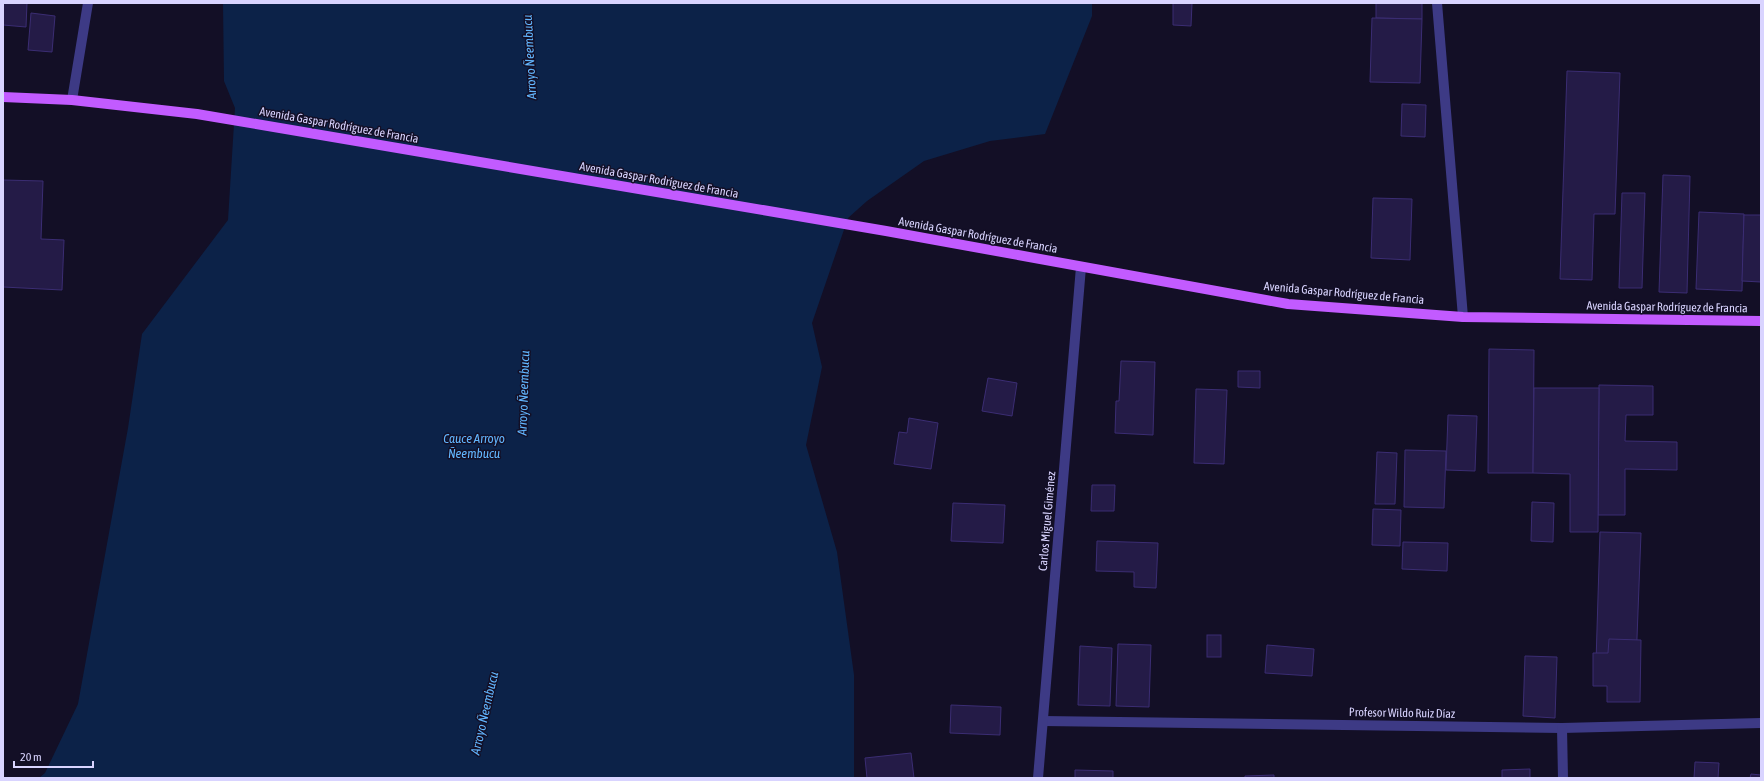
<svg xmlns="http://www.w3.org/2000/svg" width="1764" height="781" viewBox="0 0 1764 781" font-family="'Asap Condensed',sans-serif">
<rect width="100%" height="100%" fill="#130f26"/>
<path fill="#0c2248" d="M223 3H1092V16L1045 134 990 141 924 161 867 201 848 218 812 323 822 367 806 445 837 552 854 675V778H39L45 773 78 704 128 428 142 334 228 220 235 108 224 81Z"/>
<g fill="#241b47" stroke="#3b2d73">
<path d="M3 3H27L26 27 3 25Z"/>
<path d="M1173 3H1192L1191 26 1173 25Z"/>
<path d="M1376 3H1422V19L1376 18Z"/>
<path d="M31 13 55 16 52 52 28 50Z"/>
<path d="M1372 18 1422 19 1420 83 1370 82Z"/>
<path d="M1567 71 1620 73 1615 214H1594L1592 280 1560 279Z"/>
<path d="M1402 104 1426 105 1425 137 1401 136Z"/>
<path d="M1663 175 1690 176 1687 293 1659 292Z"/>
<path d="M3 180 43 181 41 239 64 240 62 290 3 287Z"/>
<path d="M1622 193H1645L1642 288H1619Z"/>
<path d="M1373 198 1412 199 1410 260 1371 258Z"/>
<path d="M1699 212 1744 214 1742 291 1696 289Z"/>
<path d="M1744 215H1761V282L1742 281Z"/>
<path d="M1489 349 1534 350 1533 473H1488Z"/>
<path d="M1121 361 1155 362 1153 435 1115 433 1116 401H1119Z"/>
<path d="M1238 371H1260V388L1238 387Z"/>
<path d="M988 378 1017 383 1012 416 982 411Z"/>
<path d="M1599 385 1653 386V415H1626L1625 441 1677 442V470L1625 469V515H1598Z"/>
<path d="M1534 388H1599L1598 532H1570V474L1533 473Z"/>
<path d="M1196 389 1227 390 1224 464 1194 463Z"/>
<path d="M1448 415 1477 416 1475 471 1446 470Z"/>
<path d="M909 418 938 423 931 469 894 464 899 432 907 433Z"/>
<path d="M1405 450 1446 451 1444 508 1404 507Z"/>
<path d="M1377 452 1397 453 1395 504H1375Z"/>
<path d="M1092 485H1115L1114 511H1091Z"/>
<path d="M1532 502 1554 503 1553 542 1531 541Z"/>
<path d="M953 503 1005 505 1003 543 951 541Z"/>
<path d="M1373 509 1401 510 1400 546 1372 545Z"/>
<path d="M1600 532 1641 533 1636 664 1596 662Z"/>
<path d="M1097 541 1158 543 1156 588 1134 587V572L1096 571Z"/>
<path d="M1403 542 1448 543 1447 571 1402 569Z"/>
<rect x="1207" y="635" width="14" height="22"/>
<path d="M1609 639 1641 640 1640 702H1607V686H1593V653H1608Z"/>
<path d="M1118 644 1151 645 1149 707 1116 706Z"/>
<path d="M1267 645 1314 649 1312 676 1265 673Z"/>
<path d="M1080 646 1112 648 1110 706 1078 705Z"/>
<path d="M1525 656 1557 657 1555 718 1523 716Z"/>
<path d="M951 705 1001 707 1000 735 950 733Z"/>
<path d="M911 753 914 778H867L865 758Z"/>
<path d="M1695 762 1719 763 1718 778H1694Z"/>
<path d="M1530 769V778H1502V770Z"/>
<path d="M1075 770 1113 771V778H1075Z"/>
<path d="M1751 774 1761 775V778H1750Z"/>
<path d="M1274 775V778H1245V776Z"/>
</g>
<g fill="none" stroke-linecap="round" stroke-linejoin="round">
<path stroke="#3d3a85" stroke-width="10" d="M72 100 88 3"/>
<g stroke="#3d3a85" stroke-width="10">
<path d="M1437 3 1463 317"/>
<path d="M1043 721 1562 728 1761 723"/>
<path d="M1562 728 1563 778"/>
<path d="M1038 778 1081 267"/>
</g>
<path stroke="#c25bff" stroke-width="10" d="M3 97 72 100 197 114 886 231 1288 304 1463 317 1761 321"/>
</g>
<g text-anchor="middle" stroke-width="3" stroke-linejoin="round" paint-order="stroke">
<g font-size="12" fill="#d9d4ff" stroke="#130f26">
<text transform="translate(339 125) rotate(10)" y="4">Avenida Gaspar Rodríguez de Francia</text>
<text transform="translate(659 180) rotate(10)" y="4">Avenida Gaspar Rodríguez de Francia</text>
<text transform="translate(978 235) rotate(10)" y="4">Avenida Gaspar Rodríguez de Francia</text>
<text transform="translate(1344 293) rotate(5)" y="4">Avenida Gaspar Rodríguez de Francia</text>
<text transform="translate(1667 307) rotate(1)" y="4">Avenida Gaspar Rodríguez de Francia</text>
<text transform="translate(1047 521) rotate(-85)" y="4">Carlos Miguel Giménez</text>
<text transform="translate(1402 713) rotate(1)" y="4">Profesor Wildo Ruìz Díaz</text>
</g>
<g font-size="13" font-style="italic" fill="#62b6ff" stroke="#130f26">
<text transform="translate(529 57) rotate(-93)" y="5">Arroyo Ñeembucu</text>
<text transform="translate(523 393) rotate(-88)" y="5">Arroyo Ñeembucu</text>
<text x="474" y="443">Cauce Arroyo<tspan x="474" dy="15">Ñeembucu</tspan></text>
<text transform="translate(484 713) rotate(-77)" y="5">Arroyo Ñeembucu</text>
</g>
</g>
<rect width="1764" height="781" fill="none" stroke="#d9d4ff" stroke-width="8"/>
<path d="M14 761v6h79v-6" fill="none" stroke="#d9d4ff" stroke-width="2"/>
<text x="20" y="761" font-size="12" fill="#d9d4ff" stroke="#130f26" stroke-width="3" paint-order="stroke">20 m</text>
</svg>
